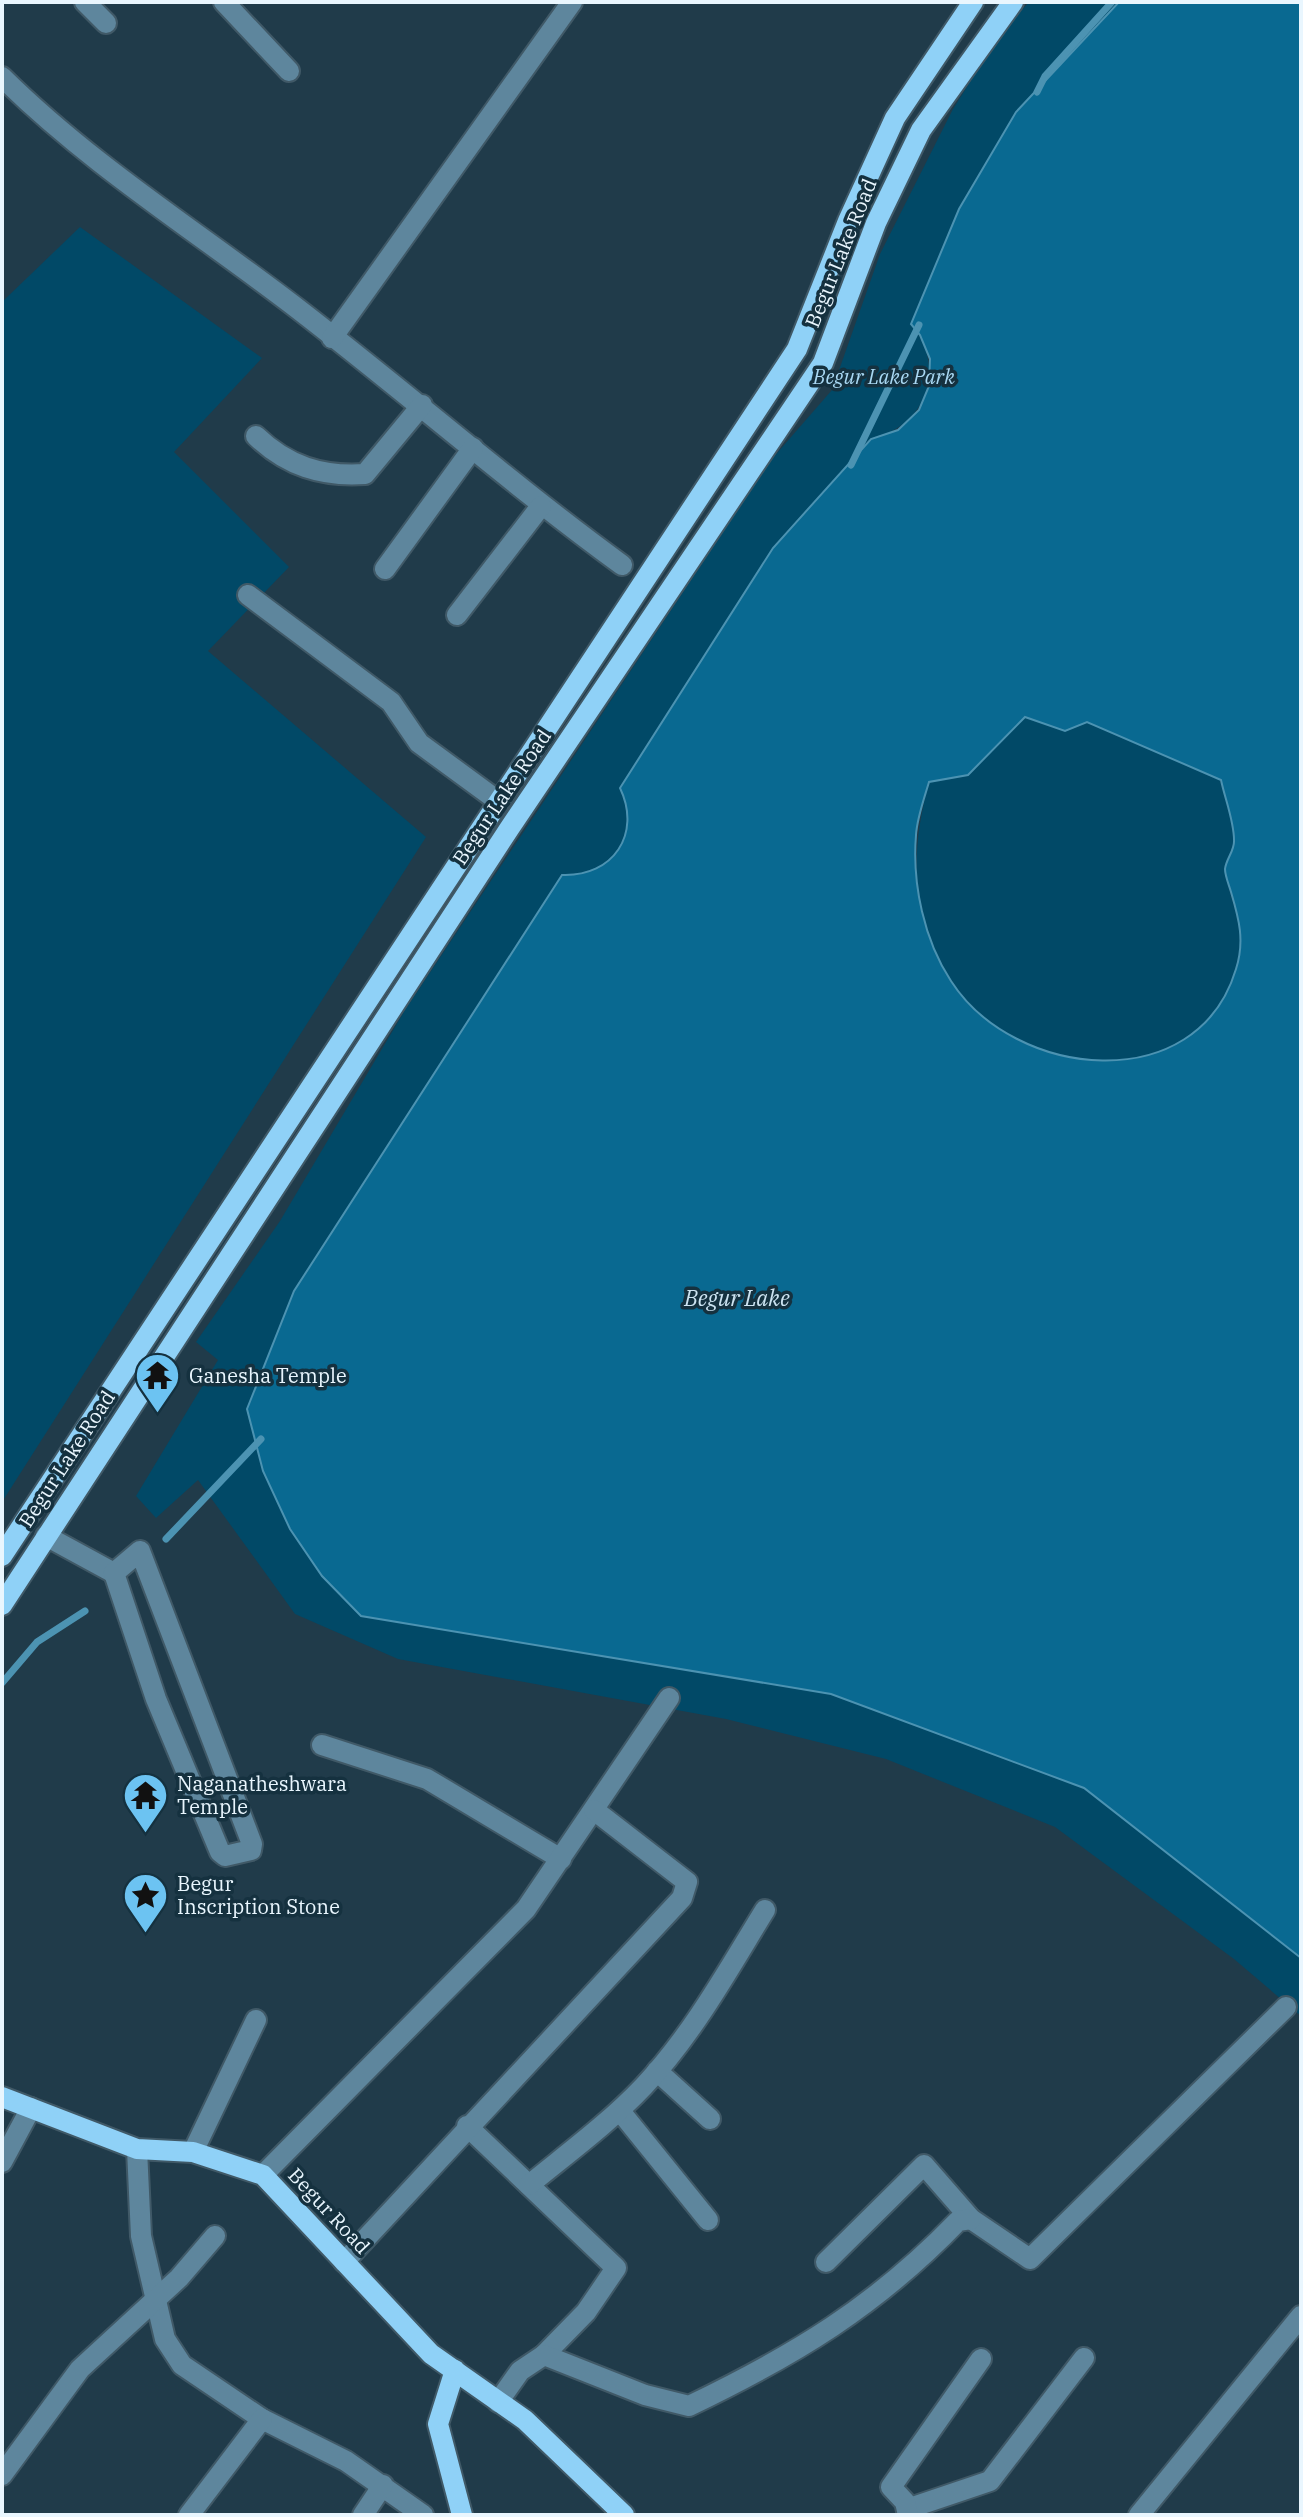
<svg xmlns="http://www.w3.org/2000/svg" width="1303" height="2517" viewBox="0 0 1303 2517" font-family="'IBM Plex Serif',serif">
<rect width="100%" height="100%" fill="#203b4a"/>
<g fill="#014967">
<path d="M1029 2H1119L1016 112 911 324C948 369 926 426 871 439L626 800C635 839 614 870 575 876L247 1409C264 1492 300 1558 361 1616L831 1694 1084 1787 1301 1958V2016L1234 1959 1055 1827 886 1759 726 1719 398 1659 295 1614 198 1480 156 1518 136 1496 218 1360 196 1342 280 1221 405 1010 771 460 832 390 880 254 953 109 999 36Z"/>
<path d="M80 227 262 358 174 452 289 567 208 651 426 837 2 1502V302Z"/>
<path d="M1025 717 1065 731 1087 722 1220 780C1225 799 1233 820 1234 839 1235 851 1224 862 1226 874 1232 910 1248 929 1237 968 1200 1098 1011 1081 950 980 910 914 910 853 929 782L968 775Z"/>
</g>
<path fill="#096991" stroke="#4c93b2" stroke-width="2" fill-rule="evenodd" d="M1119 2H1301V1958L1084 1788 831 1694 361 1616 322 1576 290 1529 263 1471 247 1409 294 1291 562 875C613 877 642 834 620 788L773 548 871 439 898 430 919 410 929 386 930 359 920 335 911 324 959 209 1016 112ZM1025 717 1065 731 1087 722 1221 780C1225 799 1234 821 1234 840 1235 850 1226 859 1225 869 1225 876 1229 885 1231 892 1239 919 1245 941 1236 969 1197 1099 1014 1079 951 981 924 940 912 884 916 835 917 818 924 799 929 782L968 775Z"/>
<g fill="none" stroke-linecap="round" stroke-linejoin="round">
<g stroke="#4c93b2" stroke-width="7">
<path d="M1037 92 1045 76 1112 2"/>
<path d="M851 465 919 325"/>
<path d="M166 1539 261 1439"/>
<path d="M2 1683 37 1642 85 1611"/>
</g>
<defs>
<g id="minor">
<path d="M85 2 106 23"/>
<path d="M224 2 289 71"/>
<path d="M2 77C92 166 198 232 298 309 407 393 511 484 622 565"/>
<path d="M332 338 572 2"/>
<path d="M256 436C287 466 322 477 365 474L422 405"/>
<path d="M385 569 473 448"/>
<path d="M248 595 391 702 419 743 498 801"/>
<path d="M457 615 541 506"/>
<path d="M46 1536 114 1573"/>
<path d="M140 1551 252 1844 251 1850 225 1856 220 1852 156 1699 114 1573Z"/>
<path d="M322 1745 427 1779 561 1859"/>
<path d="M657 2071 710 2119"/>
<path d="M620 2111 708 2220"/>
<path d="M467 2126 616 2268 586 2312 544 2355"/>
<path d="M137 2149 141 2236 165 2339 182 2365 262 2419 346 2461 423 2515"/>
<path d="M193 2152 256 2020"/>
<path d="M2 2162 31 2108"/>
<path d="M263 2175 526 1909 669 1698"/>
<path d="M529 2185C568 2153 609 2123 644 2086 693 2034 728 1970 765 1910"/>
<path d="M344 2262 682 1898 687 1882 594 1810"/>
<path d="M826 2262 924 2165 971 2219 1030 2259 1286 2007"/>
<path d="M498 2402 520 2371 544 2355 645 2395 689 2406C795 2355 875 2307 958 2221L971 2219"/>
<path d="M2 2475 80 2369 179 2278 215 2236"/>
<path d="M907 2509 990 2481 1084 2358"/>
<path d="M189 2515 262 2419"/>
<path d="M363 2515 383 2485"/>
<path d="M908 2515 905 2502 891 2487 981 2359"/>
<path d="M1139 2515 1301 2316"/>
</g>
<g id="major">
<path d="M2 1556 797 349 848 221 895 118 973 2"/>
<path d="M2 1605 509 829 823 363 876 223 921 130 1013 2"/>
<path d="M2 2097 137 2149 193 2152 263 2175 431 2354 525 2420 624 2515"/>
<path d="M455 2370 438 2424 462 2515"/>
</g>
</defs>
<use href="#minor" stroke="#405967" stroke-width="24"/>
<use href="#major" stroke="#405967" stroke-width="24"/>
<use href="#minor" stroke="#5e869d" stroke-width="20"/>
<use href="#major" stroke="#8fd1f7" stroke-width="20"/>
</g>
<defs>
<symbol id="temple-pin" viewBox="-11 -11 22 30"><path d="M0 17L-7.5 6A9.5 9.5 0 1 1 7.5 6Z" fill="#6cc3f2" stroke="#15313f"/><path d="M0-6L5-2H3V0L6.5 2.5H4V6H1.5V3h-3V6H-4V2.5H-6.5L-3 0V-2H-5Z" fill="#111"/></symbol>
<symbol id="sight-pin" viewBox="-11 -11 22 30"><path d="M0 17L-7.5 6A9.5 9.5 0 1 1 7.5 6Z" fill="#6cc3f2" stroke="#15313f"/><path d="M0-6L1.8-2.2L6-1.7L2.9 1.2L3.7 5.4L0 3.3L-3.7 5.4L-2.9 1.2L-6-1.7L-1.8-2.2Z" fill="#111"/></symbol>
</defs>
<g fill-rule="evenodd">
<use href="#temple-pin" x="132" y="1350" width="51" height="69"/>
<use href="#temple-pin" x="120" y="1770" width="51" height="69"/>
<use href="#sight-pin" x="120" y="1870" width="51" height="69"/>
</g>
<g text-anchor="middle" stroke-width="7" stroke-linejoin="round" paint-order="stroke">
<g font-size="20" fill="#e9f6fe" stroke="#15313f">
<text transform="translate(841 253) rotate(-68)" y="7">Begur Lake Road</text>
<text transform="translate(502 797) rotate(-56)" y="7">Begur Lake Road</text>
<text transform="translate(67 1459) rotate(-57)" y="7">Begur Lake Road</text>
<text transform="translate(329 2211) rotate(47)" y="7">Begur Road</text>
</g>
<g font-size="20" font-style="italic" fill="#a9d8f3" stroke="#15313f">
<text x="884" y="384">Begur Lake Park</text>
</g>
<g font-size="20" fill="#e9f6fe" stroke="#15313f" text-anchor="start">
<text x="189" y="1383">Ganesha Temple</text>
<text x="177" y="1791">Naganatheshwara<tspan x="177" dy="23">Temple</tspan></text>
<text x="177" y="1891">Begur<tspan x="177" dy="23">Inscription Stone</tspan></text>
</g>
<g font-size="22" font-style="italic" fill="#cde4f2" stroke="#15313f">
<text x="737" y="1306">Begur Lake</text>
</g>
</g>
<rect width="1303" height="2517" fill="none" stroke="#e9f6fe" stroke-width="8"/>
</svg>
